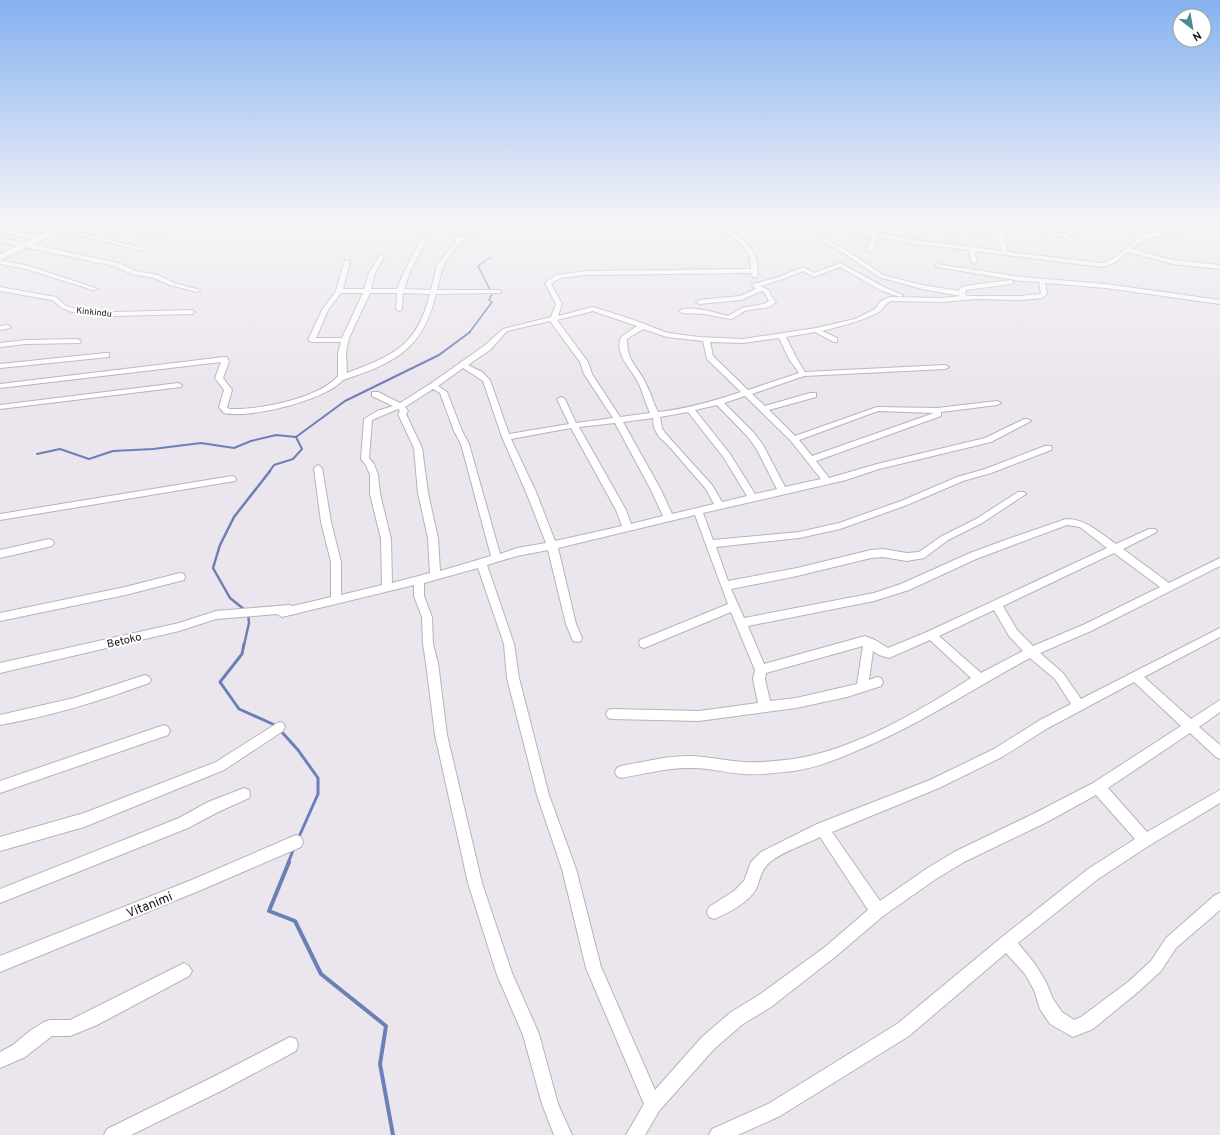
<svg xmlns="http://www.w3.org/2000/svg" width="1220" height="1135" viewBox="0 0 1220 1135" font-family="Overpass,sans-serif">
<rect width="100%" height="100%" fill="#ebe6ed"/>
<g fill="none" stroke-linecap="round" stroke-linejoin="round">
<path stroke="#6c7fb6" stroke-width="1.5" d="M469 333 492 302 489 300 492 294 478 266 491 257"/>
<g stroke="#6c7fb6" stroke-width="2">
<path d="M37 454 60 449 89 459 113 451 153 449 201 443 234 448 251 441 276 435 296 437 345 401 439 355 470 332"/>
<path d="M269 472 274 465 293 459 302 449 296 437"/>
</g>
<g stroke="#6c7fb6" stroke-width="2.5">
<path d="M245 610 230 598 213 568 220 545 234 517 270 471"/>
<path d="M244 645 249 623 248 613"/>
</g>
<g stroke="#6c7fb6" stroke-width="3">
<path d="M244 644 242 654 220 682 239 709 277 726"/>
<path d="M280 730 298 750 318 778V794L298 839"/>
<path d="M288 863 294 848"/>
</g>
<path stroke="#6c7fb6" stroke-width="4" d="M289 862 269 911 295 921 321 974 386 1026 380 1064 393 1135"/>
<defs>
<g id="minor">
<path d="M23 222H34L148 249 145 251Z"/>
<path d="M113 222H122L161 235 156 236Z"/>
<path d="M712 222C720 222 725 226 731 231 748 241 761 257 757 277H753L751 273 586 275 560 278 551 284 562 304 558 316 593 307 634 320 668 333 699 337 743 339 816 328 855 319 875 309 881 301 890 297 941 298 961 296 922 289 879 277 844 253 821 241V239L823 238 848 251 883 275 922 285 959 291 960 288 964 286 1011 280 1014 282 1011 284 966 290 965 294 967 296H1020L1041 294 1039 282 1021 281 938 267 936 266V264L1021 277 1106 284 1220 300V304L1106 288 1045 283 1047 294 1042 298 1020 300 977 299 941 302 891 301C884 304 883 310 877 313 859 322 841 326 822 331L837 338V342H834L815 332 786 337 797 359 805 372 945 365 949 367 945 369 804 376 752 394 765 406 810 393H816V397L769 410 795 436 877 407 937 408 997 401 1001 403 997 405 941 412V416L816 461 829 478 877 464 985 438 1024 419H1027L1031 421 991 442 879 469 846 480 703 513 713 540 799 532 839 523 901 501 957 477 985 469 1045 446H1051L1052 448 1051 450 991 473 963 481 907 505 840 529 799 538 716 547 728 581 797 568 871 550 883 549 907 553 919 552 942 536 976 519 1018 492H1024L1026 494 982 523 948 540 924 558 907 561 883 557 871 558 797 576 731 589 744 618 874 593 901 584 970 553 1008 539 1066 519C1086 519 1100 533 1116 544L1149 529H1155L1157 531 1155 533 1123 549 1169 583 1220 558V566L1091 631 1040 653 1063 673 1081 699 1220 628V637L1144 677 1191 719 1220 700V712L1199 727 1220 745V759L1216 757 1190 733 1108 788 1147 832 1220 790V803L1150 845 1098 879 1018 943 1035 964 1046 982 1053 999 1062 1012 1074 1020 1081 1017 1128 982 1151 961 1166 938 1215 895 1220 893V910L1176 948 1161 971 1138 992 1093 1029 1073 1037 1050 1024 1040 1009 1034 990 1025 974 1006 953 909 1036 780 1116 738 1135H709L712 1129 768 1104 897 1024 1002 937 1088 869 1135 839 1096 795 1045 823 964 862 936 879 883 916 835 957 771 1007 743 1024 714 1049 659 1111 645 1135H626L644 1104 586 968 562 869 537 795 507 678 504 644 478 568 424 583V596L432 617 433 644 438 663 447 735 482 883 512 973 539 1034 558 1104 572 1135H554L542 1104 523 1035 497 975 468 883 435 735 426 663 423 644 422 617 414 596V585L282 617 277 614 216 619 179 631 0 673V663L179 623 216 611 289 605 293 606 331 597V562L321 522 314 468 318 465 322 468 331 522 341 562V595L382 585 381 539 370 494V475L366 465 361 459 364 419 377 411 393 406 372 396V392H378L400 403 430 384 484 346 503 329 551 317 556 304 545 283 556 275 586 271 751 269C752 244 728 236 712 222ZM593 311 637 326 621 337C614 355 632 369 639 384 643 394 646 404 650 413L620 417 592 374 588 362 557 320ZM550 321 580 362 584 374 613 418 576 423 565 399 561 397 557 399 569 424 509 434 490 380 482 372 468 365 490 350 507 331ZM643 329 667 337 703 341 707 359 741 392C714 401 686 409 658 412 653 403 651 393 646 384 637 365 627 362 627 339ZM779 338 789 359 799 373 748 390 713 356 710 342 743 343ZM463 368 483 381 502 437 526 492 546 543 517 548 500 554 469 444 462 431 447 392 438 386ZM433 389 440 393 454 431 461 444 491 556 440 571 438 538 428 493 422 448 406 414 408 411 405 407ZM745 396 791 441 821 479 785 487 763 445 754 433 724 403ZM717 405 748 437 756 448 777 489 755 494 730 454 695 410ZM398 409 400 411 398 414 414 448 418 493 428 538 430 573 392 583 391 539 380 494 378 475 374 464 369 458 372 420ZM878 411 934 413 812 456 799 440ZM688 412 724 458 747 496 722 502 712 485 665 433 662 428 660 417ZM653 418 654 428 659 437 667 444 706 489 714 504 672 514 661 490 623 422ZM615 423 651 490 663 516 631 524 626 510 579 427ZM571 428 616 510 622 526 555 541 536 492 511 439ZM695 515 728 604 640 640 639 643 640 646 644 648 731 612 755 670 753 679 758 703 699 711 612 709 608 710 606 714 608 718 612 719 699 721 796 708 847 697 881 686 883 682 881 678 877 677 869 680 873 651 879 655 889 658 930 640 971 678C919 711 855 750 793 759 777 761 760 763 744 762 727 761 710 757 693 756 669 755 644 762 621 766L617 768 615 772 617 776 621 778C644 774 669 767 693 768 710 768 727 773 744 774 760 775 777 773 793 771 815 768 836 760 856 751 918 726 972 689 1030 658L1055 679 1071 704 1040 720 994 749 930 780 817 824 761 852 751 862 744 881 734 891 709 907 707 912 709 917 714 919C727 914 749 902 756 889 761 878 760 871 770 862 784 851 804 845 820 837L868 910 825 947 759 995 731 1012 702 1037 655 1090 601 967 576 869 549 795 519 678 514 644 487 565 517 556 548 550 566 624 573 641 577 642 581 641 582 638 576 624 558 548ZM1067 525 1080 527 1107 548 927 632 888 648 875 640 865 636 764 664 748 626 874 601 909 590 976 559ZM1114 553 1160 587 1083 625 1033 646 1017 630 1003 606ZM994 610 1009 636 1023 651 981 673 939 636ZM863 646 857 684 796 698 770 701 765 679 766 673ZM1134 682 1181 726 1093 783 1035 813 954 852 926 869 880 901 832 832 939 788 1002 757 1048 728Z"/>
<path d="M777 222H785L796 228 791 229Z"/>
<path d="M843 222H849L848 226 855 229 916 240 1002 251 997 235 954 228V235L951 237 948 235 947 228 953 224 995 230 1003 234 1008 252 1102 263C1116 261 1123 248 1135 241 1153 229 1175 230 1194 222H1202C1180 236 1152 231 1131 249L1173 260 1220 265V269L1173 264 1128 252 1114 263 1102 267 975 251 977 262 974 264 971 262 969 250 916 244 878 237 872 250 869 252 866 250 873 236 851 231 844 228Z"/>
<path d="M1042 222H1048L1051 232 1066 234 1083 225 1081 222H1086L1089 226 1067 238 1047 234Z"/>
<path d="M2 228 41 238 42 239 39 241 0 231V229Z"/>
<path d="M473 233 478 234 461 242 447 259 442 269 437 290H499L501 291V293L436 294C423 349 395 363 343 380 326 400 250 419 224 413L219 407 224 390 215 378 221 362 0 388V384L224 357H227L229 362 223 378 232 390 227 407 229 409C259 410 318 399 338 376V353L341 342H312L308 340 322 310 336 291 345 260 350 261 343 289H364L369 273 379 256 381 255 384 257 375 273 371 289H397L404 272 422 237 427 236 428 237 410 272 404 289 431 290 437 265 456 241V236H460L461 238ZM341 293H363L342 338H316L328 310ZM370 293H397L396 309 399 311 402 309 403 293 430 294C417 346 394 355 347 373L346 353 349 338Z"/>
<path d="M0 237 24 244 26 243 118 263 136 271 158 275 174 283 200 290 197 292 170 285 154 278 132 274 114 266 25 247 23 248 0 241Z"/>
<path d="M0 260 29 266 98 289 93 290 26 269 0 264Z"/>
<path d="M840 263 886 288 903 295 900 297 882 291 840 267 814 277 803 271 783 279 760 286 769 290 770 294 776 302C767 311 756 307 745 311 741 313 736 317 731 319L704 314 682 313 679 311C688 304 717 313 728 316L742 308 764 304 769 301 764 292 761 291 741 300 699 304 696 302 699 300 740 296 756 289 752 285 753 284 779 277 803 267 814 273Z"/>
<path d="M0 287 56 297 66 306 73 308 115 312 192 310 195 312 192 314 115 316 72 312 62 308 52 300 0 291Z"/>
<path d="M8 325 11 327 10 328 0 330V326Z"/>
<path d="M77 339 81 341 80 343 26 344 0 347V343L26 340Z"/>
<path d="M106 353H109V357L0 368V364Z"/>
<path d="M178 383 182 385 181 387 0 409V405Z"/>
<path d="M232 476 235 477 236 479 235 481 0 520V514Z"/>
<path d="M49 539 52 540 54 543 52 546 0 558V550Z"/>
<path d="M180 573 184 574 185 577 184 580 125 595 0 621V613L125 587Z"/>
<path d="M145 675 149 677 151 680 149 683C100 701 51 716 0 725V715L74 698Z"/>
<path d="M279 722 283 723 285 727 283 731 224 770 84 827 0 851V837L84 813 216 762Z"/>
<path d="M164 725 168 727 170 731 168 735 0 793V781Z"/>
<path d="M244 788 249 790 250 794 249 798 218 812 188 828 0 903V889L179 818 208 802Z"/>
<path d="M296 835 301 837 303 842 301 847 201 890 0 972V956L194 879Z"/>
<path d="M184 963 189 966 192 971 189 976 97 1025 70 1036H52L25 1057 0 1068V1052L13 1045 31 1030 44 1022 50 1020H70Z"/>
<path d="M290 1037 296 1039 298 1045 296 1051 221 1091 131 1135H104L107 1129 209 1079Z"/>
</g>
<path id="highway" d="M68 222H79L0 260V254Z"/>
</defs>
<use href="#minor" stroke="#b7b3b9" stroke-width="2"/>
<use href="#highway" stroke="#b7b3b9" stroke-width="2"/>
<use href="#minor" fill="#fff" fill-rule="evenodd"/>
<use href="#highway" fill="#fff" fill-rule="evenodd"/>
</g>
<linearGradient id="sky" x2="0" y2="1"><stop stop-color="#85b1f0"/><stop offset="0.58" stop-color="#f6f4f7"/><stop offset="1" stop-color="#f6f4f7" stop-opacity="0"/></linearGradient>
<rect width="1220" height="381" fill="url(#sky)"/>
<g text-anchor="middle" stroke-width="4" stroke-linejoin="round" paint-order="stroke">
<g font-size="9" fill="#151416" stroke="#fff">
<text transform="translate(94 312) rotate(6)" y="3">Kinkindu</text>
</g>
<g font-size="11" fill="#151416" stroke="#fff">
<text transform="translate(124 640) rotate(-13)" y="4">Betoko</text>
</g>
<g font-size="13" fill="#151416" stroke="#fff">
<text transform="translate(149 904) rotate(-22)" y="5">Vitanimi</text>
</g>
</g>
<g transform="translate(1192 28) rotate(149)"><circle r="19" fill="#ffffff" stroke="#a1a1a2"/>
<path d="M0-3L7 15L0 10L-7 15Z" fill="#458d8e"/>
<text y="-6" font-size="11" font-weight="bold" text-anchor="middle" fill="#151416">N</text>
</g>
</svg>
